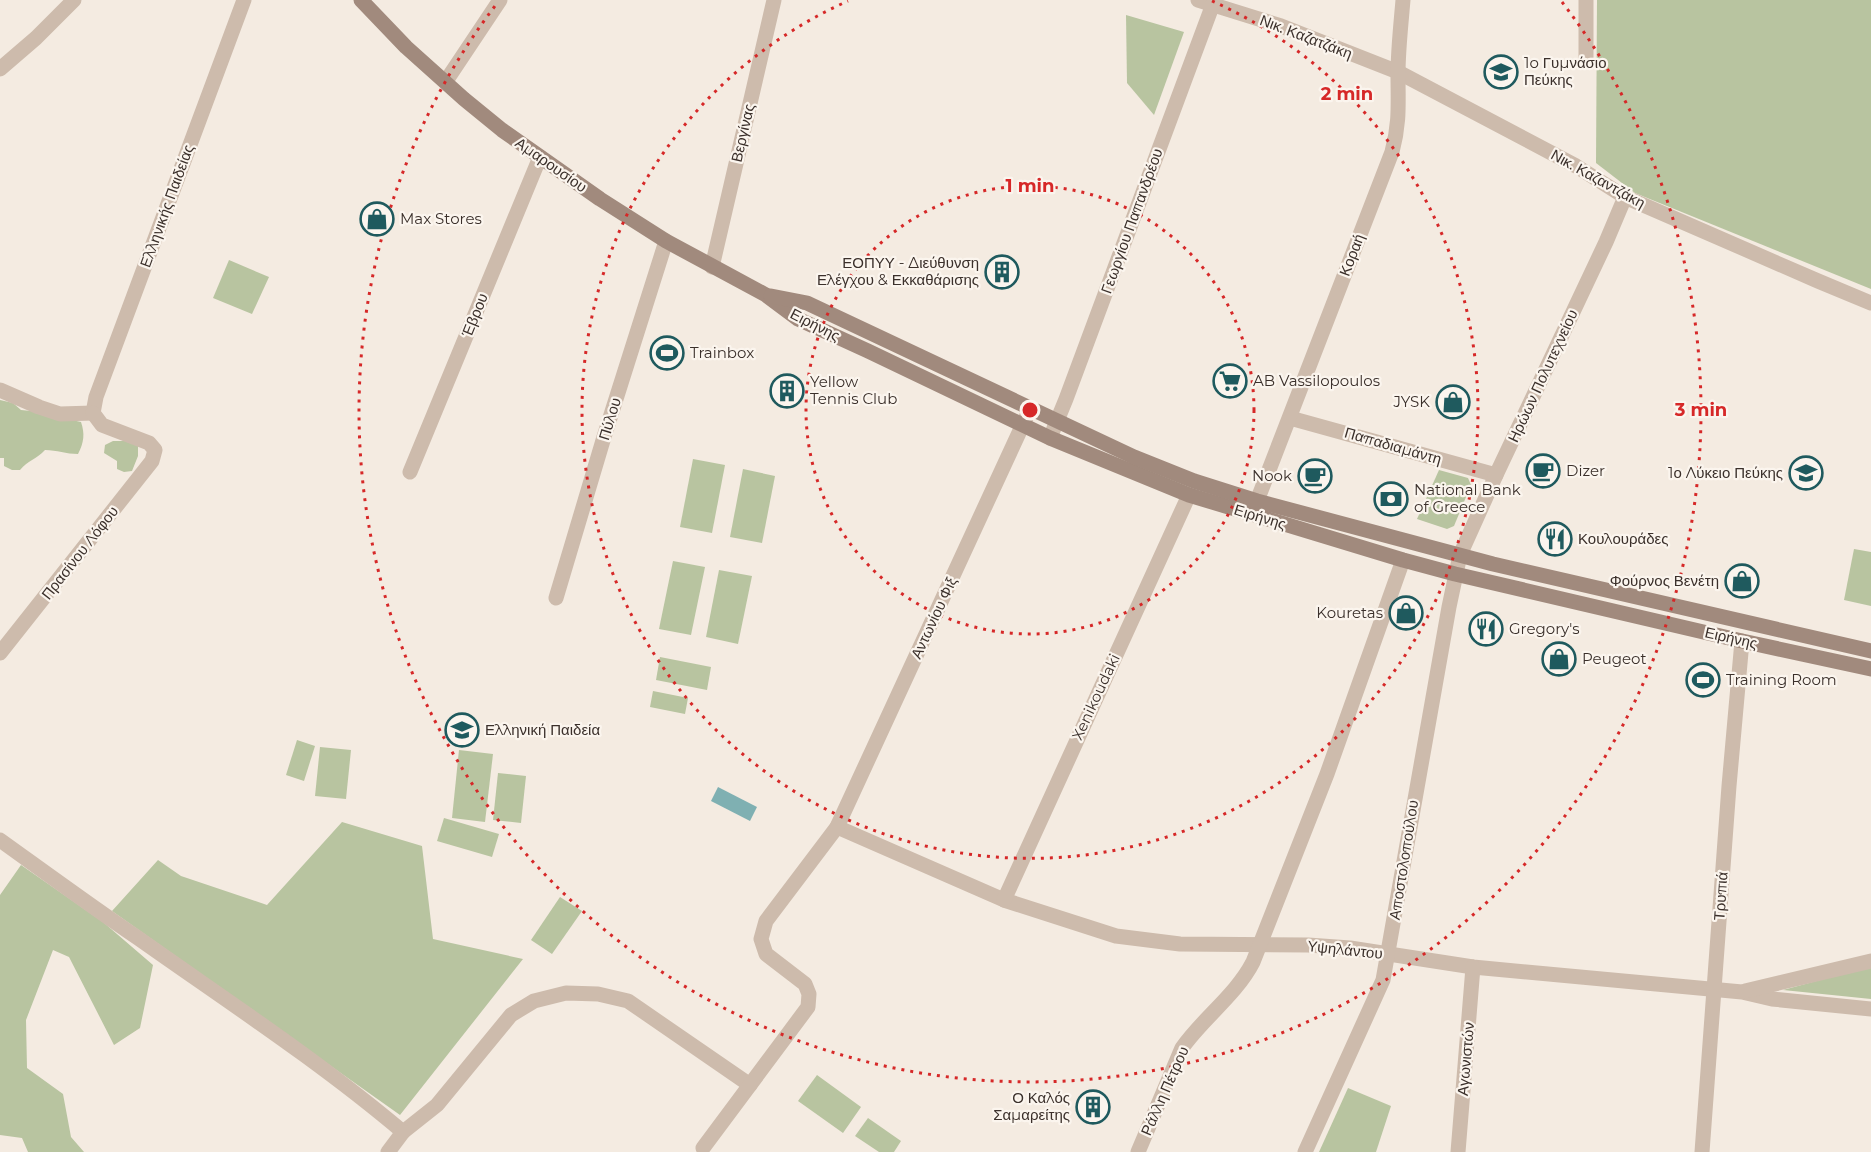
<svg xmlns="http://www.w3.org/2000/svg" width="1871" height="1152" viewBox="0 0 1871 1152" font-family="Montserrat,sans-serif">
<rect width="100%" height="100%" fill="#f4ebe1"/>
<g fill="#b8c4a0">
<path d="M1597 0H1871V289L1635 193 1596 163Z"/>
<path d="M1126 15 1184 32 1154 115 1127 83Z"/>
<path d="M229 260 269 277 252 314 213 298Z"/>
<path d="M0 400 13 403 21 410 31 411 81 422C85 434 84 442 78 454 66 454 57 450 45 450 37 459 28 460 20 470H12L4 466V458H0Z"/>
<path d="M113 441H132L138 446V456L132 471 124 472 117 469V461L104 453 105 445Z"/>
<path d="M693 459 725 465 712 533 680 527Z"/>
<path d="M743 469 775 476 762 543 730 537Z"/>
<path d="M1439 470 1468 478 1471 485 1454 526 1447 529 1417 519Z"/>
<path d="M1854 549 1871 552V606L1844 600Z"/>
<path d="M673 561 705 567 691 635 659 629Z"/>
<path d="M719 570 752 576 738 644 706 637Z"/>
<path d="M660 657 711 667 707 690 656 680Z"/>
<path d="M653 691 688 698 685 714 650 707Z"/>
<path d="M297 740 315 746 304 781 286 775Z"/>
<path d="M320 747 351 750 346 799 315 796Z"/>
<path d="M459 750 493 754 485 822 452 818Z"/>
<path d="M498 773 526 776 521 823 493 820Z"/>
<path d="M444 818 499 834 492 857 437 841Z"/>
<path d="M342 822 422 846 433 939 523 959 400 1115 112 911 158 860 181 876 267 905Z"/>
<path d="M21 865 103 922 153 965 140 1028 114 1045 69 957 53 950 26 1020 27 1068 63 1094 71 1137 84 1152H28L22 1138 0 1135V895Z"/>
<path d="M560 897 582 911 552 954 531 940Z"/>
<path d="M1871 967V999L1783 990 1861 969Z"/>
<path d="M817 1075 861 1107 843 1133 798 1101Z"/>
<path d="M1348 1088 1391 1106 1376 1152H1319Z"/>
<path d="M868 1118 901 1141 894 1152H879L855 1136Z"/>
</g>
<path fill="#7fb0b2" d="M718 787 757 807 750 821 711 801Z"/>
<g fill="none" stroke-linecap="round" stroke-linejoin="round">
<g stroke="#cdbbac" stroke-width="15">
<path d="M1198 0 1281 26 1398 72 1576 166 1625 197 1818 281 1871 303"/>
<path d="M1586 0V59"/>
<path d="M0 69 36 38 74 0"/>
<path d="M446 81 500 0"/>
<path d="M712 267 774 0"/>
<path d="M0 390 39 407 60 414 93 413"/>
<path d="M93 413 96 397 244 0"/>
<path d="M1290 418 1496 475"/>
<path d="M1050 438 1066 399 1213 4"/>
<path d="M410 472 540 157"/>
<path d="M1257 501 1392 152C1400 122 1398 104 1398 74 1398 50 1401 24 1403 0"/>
<path d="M556 598 604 437 666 241"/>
<path d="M0 653 152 461 155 450 149 443 102 425 93 413"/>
<path d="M837 827 1004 900 1116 936 1180 944 1308 945 1350 948 1473 967 1742 992 1772 999 1871 1009"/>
<path d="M0 840C46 873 91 906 138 938 227 1001 319 1061 403 1132L437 1105 511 1015 534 1001 566 993 598 994 628 1001 750 1085"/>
<path d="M1004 900 1189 495"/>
<path d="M1745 991 1871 961"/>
<path d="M703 1148 808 1007 809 994 805 984 766 954 761 939 766 921 837 827 1030 409"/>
<path d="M388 1152 403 1132"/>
<path d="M1138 1152 1182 1048C1203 1018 1236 995 1253 962L1327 774 1403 560"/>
<path d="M1305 1152 1383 980 1449 607 1460 555 1496 475 1606 242 1625 197"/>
<path d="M1458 1152 1473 967"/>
<path d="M1702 1152 1729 786 1742 641"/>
</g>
<g stroke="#a18a7d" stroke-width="15">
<path d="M361 0 406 47 464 99 502 130 600 199 666 241 766 295 798 319 868 351 1050 438 1189 495 1403 560 1455 574 1742 641 1871 669"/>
<path d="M771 296 807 303 1134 457 1194 481 1257 501 1493 564 1871 651"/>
</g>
</g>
<g fill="none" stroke="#d62828" stroke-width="3" stroke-dasharray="3 6">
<circle cx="1030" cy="410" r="224"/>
<path d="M1212 1A448 448 0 1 1 848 1"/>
<path d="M1562 2A671 671 0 1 1 498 2"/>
</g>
<defs>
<symbol id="school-ring" viewBox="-11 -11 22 22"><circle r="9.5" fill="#fbf5ee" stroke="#1f5a5e" stroke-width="1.5"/><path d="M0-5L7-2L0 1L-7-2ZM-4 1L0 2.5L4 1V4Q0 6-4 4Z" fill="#1f5a5e"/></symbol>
<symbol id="shop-ring" viewBox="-11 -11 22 22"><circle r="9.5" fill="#fbf5ee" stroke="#1f5a5e" stroke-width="1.5"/><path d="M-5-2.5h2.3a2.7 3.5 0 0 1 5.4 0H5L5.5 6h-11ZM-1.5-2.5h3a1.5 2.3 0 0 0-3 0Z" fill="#1f5a5e"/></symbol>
<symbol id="building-ring" viewBox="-11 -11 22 22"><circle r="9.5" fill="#fbf5ee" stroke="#1f5a5e" stroke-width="1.5"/><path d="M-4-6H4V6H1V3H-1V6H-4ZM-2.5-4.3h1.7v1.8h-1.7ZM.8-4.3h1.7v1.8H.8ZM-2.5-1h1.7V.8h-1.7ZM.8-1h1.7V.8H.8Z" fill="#1f5a5e"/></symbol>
<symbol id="stadium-ring" viewBox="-11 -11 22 22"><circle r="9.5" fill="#fbf5ee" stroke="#1f5a5e" stroke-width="1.5"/><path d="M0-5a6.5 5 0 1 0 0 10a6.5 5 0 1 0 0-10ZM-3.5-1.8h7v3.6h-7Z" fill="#1f5a5e"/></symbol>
<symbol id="supermarket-ring" viewBox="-11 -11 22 22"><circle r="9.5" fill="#fbf5ee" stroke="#1f5a5e" stroke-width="1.5"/><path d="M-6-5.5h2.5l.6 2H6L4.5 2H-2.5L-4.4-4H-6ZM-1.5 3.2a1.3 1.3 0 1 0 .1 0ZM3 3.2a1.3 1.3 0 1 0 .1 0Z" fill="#1f5a5e"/></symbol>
<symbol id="cafe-ring" viewBox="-11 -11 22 22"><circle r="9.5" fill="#fbf5ee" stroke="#1f5a5e" stroke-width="1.5"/><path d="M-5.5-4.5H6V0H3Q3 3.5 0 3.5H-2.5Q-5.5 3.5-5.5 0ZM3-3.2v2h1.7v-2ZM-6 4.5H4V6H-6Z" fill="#1f5a5e"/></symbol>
<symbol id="bank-ring" viewBox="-11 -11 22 22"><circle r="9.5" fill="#fbf5ee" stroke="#1f5a5e" stroke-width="1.5"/><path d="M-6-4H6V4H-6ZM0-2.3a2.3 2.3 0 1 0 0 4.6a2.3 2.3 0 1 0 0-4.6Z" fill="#1f5a5e"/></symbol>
<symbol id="restaurant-ring" viewBox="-11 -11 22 22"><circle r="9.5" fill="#fbf5ee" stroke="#1f5a5e" stroke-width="1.5"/><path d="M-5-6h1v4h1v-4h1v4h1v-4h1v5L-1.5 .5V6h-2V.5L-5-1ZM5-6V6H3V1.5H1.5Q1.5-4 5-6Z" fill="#1f5a5e"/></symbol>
</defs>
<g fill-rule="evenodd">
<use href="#school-ring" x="1482" y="53" width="38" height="38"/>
<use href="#shop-ring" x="358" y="200" width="38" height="38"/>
<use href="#building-ring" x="983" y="253" width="38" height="38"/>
<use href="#stadium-ring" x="648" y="334" width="38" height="38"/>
<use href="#supermarket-ring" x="1211" y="362" width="38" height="38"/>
<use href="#building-ring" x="768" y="372" width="38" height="38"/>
<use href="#shop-ring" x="1434" y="383" width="38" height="38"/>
<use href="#cafe-ring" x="1524" y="452" width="38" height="38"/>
<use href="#school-ring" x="1787" y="454" width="38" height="38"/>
<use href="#cafe-ring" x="1296" y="457" width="38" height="38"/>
<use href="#bank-ring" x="1372" y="480" width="38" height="38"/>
<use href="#restaurant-ring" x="1536" y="520" width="38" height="38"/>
<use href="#shop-ring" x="1723" y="562" width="38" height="38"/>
<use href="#shop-ring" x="1387" y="594" width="38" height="38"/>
<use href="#restaurant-ring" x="1467" y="610" width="38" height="38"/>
<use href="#shop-ring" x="1540" y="640" width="38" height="38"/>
<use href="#stadium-ring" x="1684" y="661" width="38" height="38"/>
<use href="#school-ring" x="443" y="711" width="38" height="38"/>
<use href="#building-ring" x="1074" y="1088" width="38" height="38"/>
</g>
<g text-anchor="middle" stroke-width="4.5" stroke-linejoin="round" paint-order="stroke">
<g font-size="15" fill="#3b302b" stroke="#fbf5ee">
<text transform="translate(1306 37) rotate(21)" y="5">Νικ. Καζατζάκη</text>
<text transform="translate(743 133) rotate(-77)" y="5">Βεργίνας</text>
<text transform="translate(551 165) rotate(35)" y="5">Αμαρουσίου</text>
<text transform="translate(1598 179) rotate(29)" y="5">Νικ. Καζαντζάκη</text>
<text transform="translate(167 206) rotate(-70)" y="5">Ελληνικής Παιδείας</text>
<text transform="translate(1132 221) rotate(-70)" y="5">Γεωργίου Παπανδρέου</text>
<text transform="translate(1352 255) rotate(-69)" y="5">Κοραή</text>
<text transform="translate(475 315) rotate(-68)" y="5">Έβρου</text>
<text transform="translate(815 325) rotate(27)" y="5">Ειρήνης</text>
<text transform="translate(1543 376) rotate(-65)" y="5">Ηρώων Πολυτεχνείου</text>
<text transform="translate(610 419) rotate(-73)" y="5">Πύλου</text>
<text transform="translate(1393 446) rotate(16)" y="5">Παπαδιαμάντη</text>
<text transform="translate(1260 517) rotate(17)" y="5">Ειρήνης</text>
<text transform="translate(80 553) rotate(-52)" y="5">Πρασίνου Λόφου</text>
<text transform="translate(934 618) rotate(-65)" y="5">Αντωνίου Φιξ</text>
<text transform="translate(1731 638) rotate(13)" y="5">Ειρήνης</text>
<text transform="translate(1096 697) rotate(-65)" y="5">Xenikoudaki</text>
<text transform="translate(1404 860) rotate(-81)" y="5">Αποστολοπούλου</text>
<text transform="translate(1721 896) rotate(-86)" y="5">Τρυπιά</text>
<text transform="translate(1345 950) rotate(6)" y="5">Υψηλάντου</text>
<text transform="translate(1466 1059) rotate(-85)" y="5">Αγωνιστών</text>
<text transform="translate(1165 1091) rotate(-66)" y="5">Ράλλη Πέτρου</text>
</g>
<g font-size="15" fill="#3b302b" stroke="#fbf5ee" text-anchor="start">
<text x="1524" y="68">1o Γυμνάσιο<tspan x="1524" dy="17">Πεύκης</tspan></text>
<text x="400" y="224">Max Stores</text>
<text x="979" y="268" text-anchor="end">ΕΟΠΥΥ - Διεύθυνση<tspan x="979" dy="17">Ελέγχου &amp; Εκκαθάρισης</tspan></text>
<text x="690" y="358">Trainbox</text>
<text x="1253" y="386">AB Vassilopoulos</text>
<text x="810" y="387">Yellow<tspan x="810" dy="17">Tennis Club</tspan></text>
<text x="1430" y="407" text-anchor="end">JYSK</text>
<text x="1566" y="476">Dizer</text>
<text x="1783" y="478" text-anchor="end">1ο Λύκειο Πεύκης</text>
<text x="1292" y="481" text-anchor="end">Nook</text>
<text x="1414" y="495">National Bank<tspan x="1414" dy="17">of Greece</tspan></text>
<text x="1578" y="544">Κουλουράδες</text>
<text x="1719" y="586" text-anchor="end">Φούρνος Βενέτη</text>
<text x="1383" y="618" text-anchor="end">Kouretas</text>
<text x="1509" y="634">Gregory's</text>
<text x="1582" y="664">Peugeot</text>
<text x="1726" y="685">Training Room</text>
<text x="485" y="735">Ελληνική Παιδεία</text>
<text x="1070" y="1103" text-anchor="end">Ο Καλός<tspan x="1070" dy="17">Σαμαρείτης</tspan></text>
</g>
</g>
<circle cx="1030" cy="410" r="9" fill="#d62828" stroke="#fbf5ee" stroke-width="3"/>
<g font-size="18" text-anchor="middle" font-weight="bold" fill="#d62828" stroke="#fbf5ee" stroke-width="4.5" stroke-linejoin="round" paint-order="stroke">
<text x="1347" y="100">2 min</text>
<text x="1030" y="192">1 min</text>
<text x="1701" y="416">3 min</text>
</g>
</svg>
